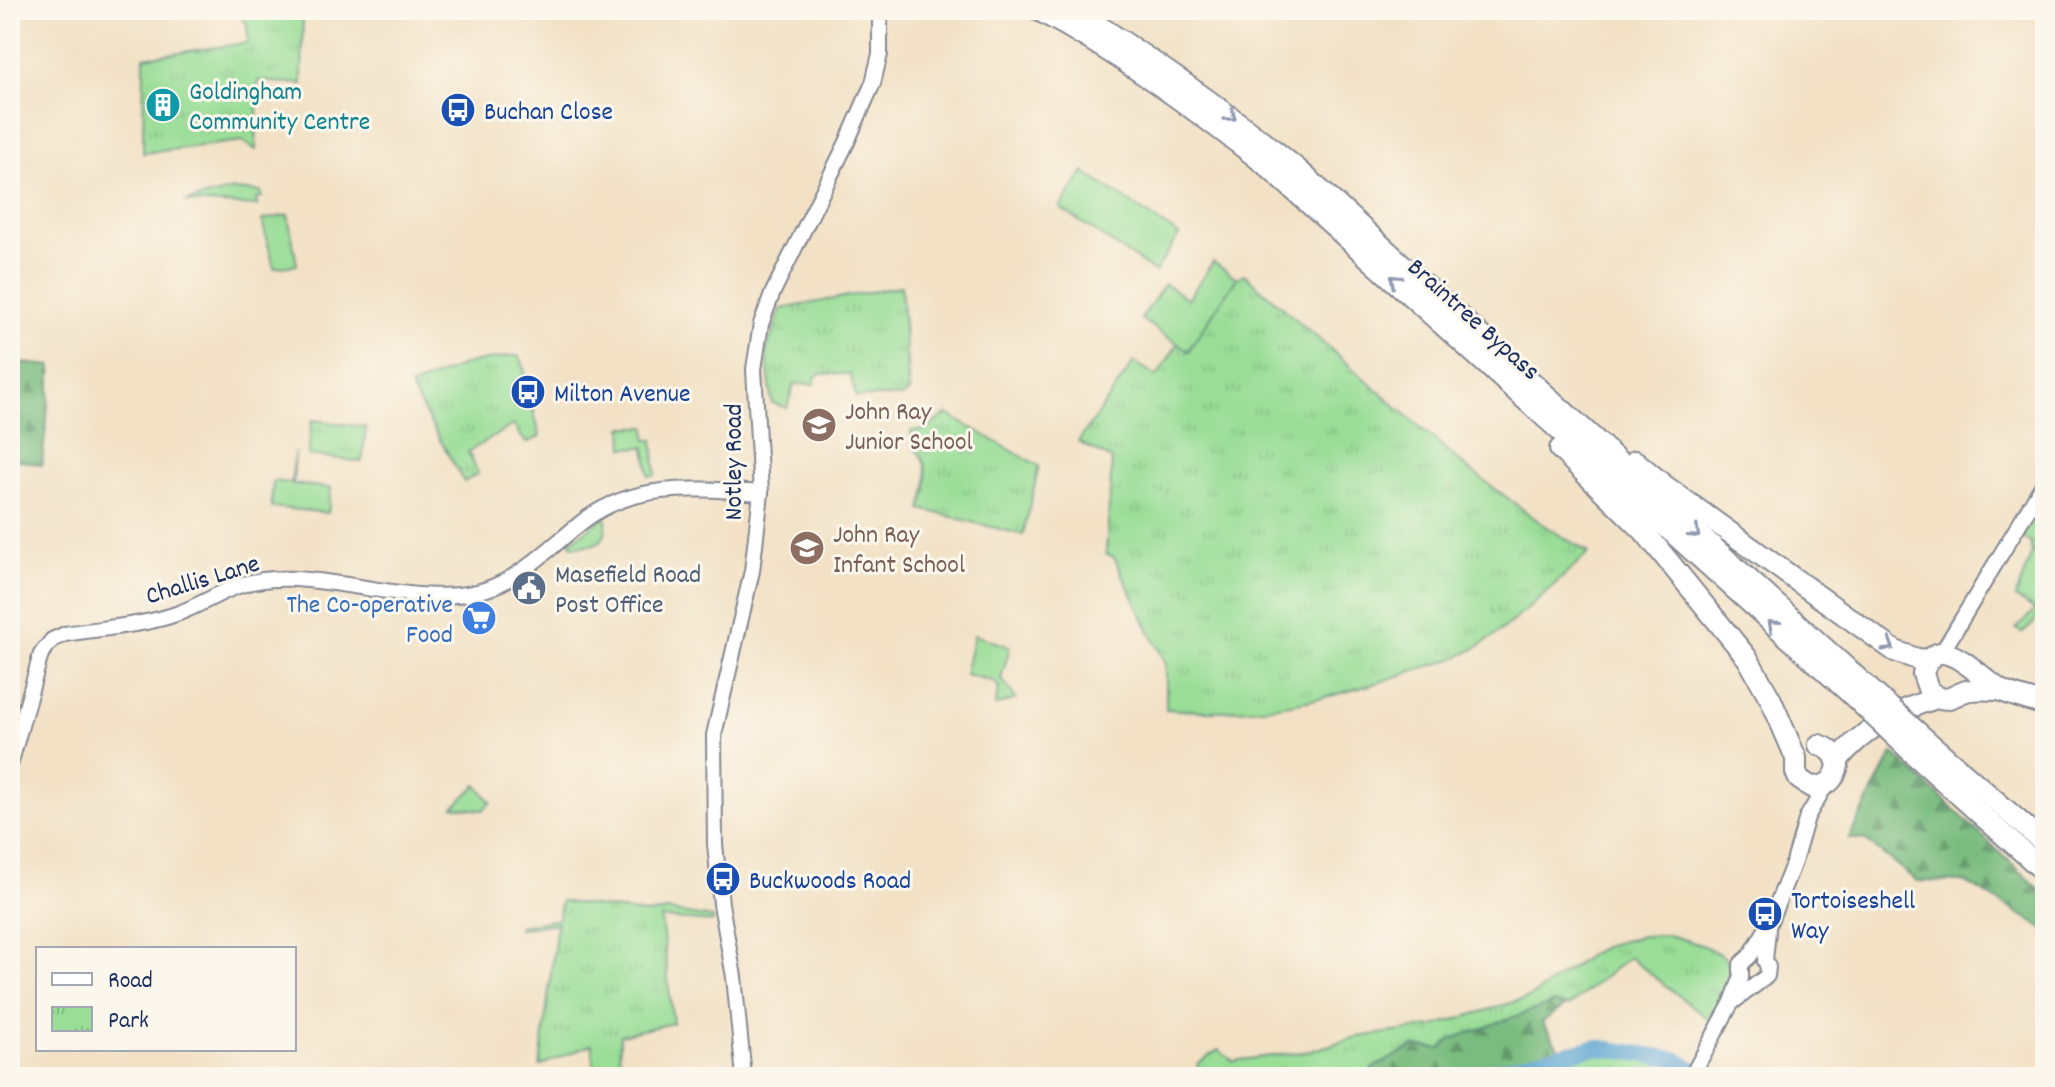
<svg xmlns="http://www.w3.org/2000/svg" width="2055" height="1087" viewBox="0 0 2055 1087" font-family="Dekko,sans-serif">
<defs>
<pattern id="forest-firs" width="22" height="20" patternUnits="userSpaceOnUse" patternTransform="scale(2)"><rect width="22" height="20" fill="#7abc7f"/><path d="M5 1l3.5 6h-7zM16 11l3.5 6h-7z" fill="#63996b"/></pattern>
<pattern id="park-tufts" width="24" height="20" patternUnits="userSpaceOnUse" patternTransform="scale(2)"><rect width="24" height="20" fill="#99dd96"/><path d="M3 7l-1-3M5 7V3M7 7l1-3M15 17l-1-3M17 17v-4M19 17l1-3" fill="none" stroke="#83be84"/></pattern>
</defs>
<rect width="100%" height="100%" fill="#fbf7ec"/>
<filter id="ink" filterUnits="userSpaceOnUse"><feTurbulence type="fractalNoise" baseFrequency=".0125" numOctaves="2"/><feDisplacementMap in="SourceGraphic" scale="16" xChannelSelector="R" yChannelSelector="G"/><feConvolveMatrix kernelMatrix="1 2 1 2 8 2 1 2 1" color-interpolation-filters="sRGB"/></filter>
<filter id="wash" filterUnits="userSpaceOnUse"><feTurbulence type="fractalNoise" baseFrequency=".006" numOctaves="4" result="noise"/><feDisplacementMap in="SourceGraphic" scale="32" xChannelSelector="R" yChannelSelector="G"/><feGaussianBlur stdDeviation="1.8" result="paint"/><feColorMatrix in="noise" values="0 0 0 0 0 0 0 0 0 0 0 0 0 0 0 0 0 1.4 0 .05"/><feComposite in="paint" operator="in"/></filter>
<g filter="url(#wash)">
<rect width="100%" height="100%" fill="#f2e1c5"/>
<g fill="#99dd96" stroke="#5a867a" stroke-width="2">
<path d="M1084 172 1179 235 1155 272 1060 208Z"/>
<path d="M233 190 261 192 262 197 256 199 257 206 185 202Z"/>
<path d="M288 215 297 265 274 268 262 220Z"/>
<path d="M1213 262 1237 278 1188 351 1141 319 1165 284 1188 299Z"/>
<path d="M623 427H646L647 440H653L656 475 649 476 645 447 624 448Z"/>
<path d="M295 452 293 484 331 488 328 513 271 507 273 481 291 483Z"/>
<path d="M606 516C608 545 598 545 572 546L570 542Z"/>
<path d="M2032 519C2043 538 2052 548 2037 568 2051 591 2045 618 2022 633L2016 629 2035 610 2015 598 2033 550 2030 548 2032 544 2021 537Z"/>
<path d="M974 635 1010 647 1001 678 1016 699 995 706 999 687 993 681 965 674Z"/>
<path d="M477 785 491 802 483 810 454 807Z"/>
</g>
<g fill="url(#forest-firs)" stroke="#4a766e" stroke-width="2">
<path d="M10 362 52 366 42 465 10 458Z"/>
<path d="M1893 753 2045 894V929L1966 882 1917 881 1865 840 1849 838Z"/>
<path d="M1553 1003 1565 1006 1542 1022 1559 1049 1451 1077H1365L1374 1067 1415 1046 1440 1049 1451 1039Z"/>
</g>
<g fill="url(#park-tufts)" stroke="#5a867a" stroke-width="2">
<path d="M242 10H303L302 84 258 81 256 150 243 141 143 153 144 57 248 43 247 23 242 19Z"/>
<path d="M1244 274 1466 467 1545 526 1589 553C1553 585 1517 622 1476 648 1458 659 1433 665 1413 671 1329 700 1256 717 1166 709V664L1114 557 1106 554 1112 459 1078 442 1134 362 1157 376 1178 344 1188 351 1237 278Z"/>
<path d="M901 286 909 392 901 397H856L850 374H820L815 377V384H794L787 408 772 403 766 352 781 309Z"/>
<path d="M510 356H518L522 361 540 437 526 443 513 425 468 452 478 473 464 482 410 387 466 364Z"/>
<path d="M947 414 1039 466 1023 535 921 509C927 490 932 463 914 448L911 431 924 430Z"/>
<path d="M312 420 366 427 362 462 308 455Z"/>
<path d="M561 901 648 914 668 911 713 918V922L661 918 673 1023 620 1035 619 1077H595L592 1044 540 1066 557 923 518 929 519 926 558 919Z"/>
<path d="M1668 935C1688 941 1724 949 1734 968L1711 1021 1629 957 1569 1006 1553 1003 1451 1039 1441 1049 1414 1046 1374 1067 1365 1077H1254C1229 1061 1224 1085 1200 1074L1197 1064 1218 1050 1233 1061 1310 1051 1357 1037 1431 1027 1531 997 1592 953 1608 945 1642 936Z"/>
<path d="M1595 1054 1660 1063 1656 1077H1498Z"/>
</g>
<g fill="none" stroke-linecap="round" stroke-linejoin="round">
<path stroke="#5ba4d2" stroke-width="16" d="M1468 1077 1595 1047 1675 1059 1706 1077"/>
</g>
</g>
<g filter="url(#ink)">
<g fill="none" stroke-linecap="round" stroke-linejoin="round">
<defs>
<g id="secondary">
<path d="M1941 654 2045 481"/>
<path d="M10 765 41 654 52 640 65 634C102 628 144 626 179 613 204 604 230 585 257 581 327 569 421 612 487 589 526 575 554 543 586 519 638 481 700 489 761 493"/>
<path d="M1733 1002 1767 976 1768 967 1765 961 1768 930"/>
<path d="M744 1077 734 977 721 904 715 844 714 735 752 571 761 493 754 369 761 324 773 292 847 142 873 83 880 54V10"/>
<path d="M1691 1077 1732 1002 1741 978V964L1750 956 1768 926 1794 862 1807 817 1826 785"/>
</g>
<g id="highway">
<path d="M1038 10C1119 53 1192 107 1265 164L1852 695"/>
<path d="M1074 10C1151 59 1226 110 1297 169L1866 686"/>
<path d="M1560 449 1643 530 1748 659 1771 700 1796 758V772L1799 779 1811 787C1827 787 1834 781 1838 766 1836 754 1830 748 1819 745"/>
<path d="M1635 461 1665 486 1895 651 1917 659 1930 660"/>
<path d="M2001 690C1990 690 1976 688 1966 691 1949 697 1947 705 1929 691L1923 674C1936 623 1981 680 2002 691 2015 697 2031 700 2045 705"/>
<path d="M1926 740 2045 844"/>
<path d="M1917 757 2045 872"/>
<path d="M1837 761C1862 730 1899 709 1937 698"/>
</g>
</defs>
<use href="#secondary" stroke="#868892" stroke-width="18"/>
<use href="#highway" stroke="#868892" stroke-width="24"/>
<use href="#secondary" stroke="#fff" stroke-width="14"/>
<use href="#highway" stroke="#fff" stroke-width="20"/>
<defs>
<g id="highway-bridge">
<path d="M1866 686 1926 740"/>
<path d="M1852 695 1917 757"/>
</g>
</defs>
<use href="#highway-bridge" stroke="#868892" stroke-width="24" stroke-linecap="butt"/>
<use href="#highway-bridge" stroke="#fff" stroke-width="20"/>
</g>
<defs><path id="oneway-chevron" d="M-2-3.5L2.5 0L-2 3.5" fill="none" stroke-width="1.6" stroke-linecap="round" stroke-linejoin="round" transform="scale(2)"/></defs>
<g stroke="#8d97ae">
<use href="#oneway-chevron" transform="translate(1231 116) rotate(37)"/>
<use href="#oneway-chevron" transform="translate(1395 280) rotate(-138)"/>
<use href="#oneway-chevron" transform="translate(1695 533) rotate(42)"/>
<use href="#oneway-chevron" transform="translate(1773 625) rotate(-138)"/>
<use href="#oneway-chevron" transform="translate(1889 646) rotate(32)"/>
</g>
</g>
<defs>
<symbol id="building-disc" viewBox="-11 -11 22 22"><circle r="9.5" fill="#0f9aa8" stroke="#fbf7ec"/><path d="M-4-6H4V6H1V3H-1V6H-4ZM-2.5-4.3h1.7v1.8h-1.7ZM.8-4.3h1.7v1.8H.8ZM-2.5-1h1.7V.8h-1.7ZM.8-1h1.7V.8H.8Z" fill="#fff"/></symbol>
<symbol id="bus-disc" viewBox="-11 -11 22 22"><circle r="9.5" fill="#1a4fb4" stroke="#fbf7ec"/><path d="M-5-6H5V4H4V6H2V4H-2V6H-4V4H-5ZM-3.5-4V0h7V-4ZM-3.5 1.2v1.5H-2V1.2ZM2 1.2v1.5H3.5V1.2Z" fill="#fff"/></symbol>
<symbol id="school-disc" viewBox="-11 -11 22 22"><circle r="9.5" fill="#8d6e63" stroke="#fbf7ec"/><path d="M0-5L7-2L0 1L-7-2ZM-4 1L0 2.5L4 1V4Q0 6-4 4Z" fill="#fff"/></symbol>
<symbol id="civic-disc" viewBox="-11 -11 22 22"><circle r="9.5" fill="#5c6f8a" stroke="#fbf7ec"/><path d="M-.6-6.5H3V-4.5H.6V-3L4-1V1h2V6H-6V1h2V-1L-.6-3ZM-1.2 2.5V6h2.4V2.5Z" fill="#fff"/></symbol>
<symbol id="supermarket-disc" viewBox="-11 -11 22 22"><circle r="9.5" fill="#3f7fe0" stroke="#fbf7ec"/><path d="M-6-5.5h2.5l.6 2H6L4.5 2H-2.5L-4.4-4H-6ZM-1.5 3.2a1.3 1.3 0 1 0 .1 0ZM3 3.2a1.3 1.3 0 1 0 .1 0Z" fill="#fff"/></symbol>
</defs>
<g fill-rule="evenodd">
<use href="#building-disc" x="143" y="85" width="40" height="40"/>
<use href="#bus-disc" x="438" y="90" width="40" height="40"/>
<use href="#bus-disc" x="508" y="372" width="40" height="40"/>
<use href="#school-disc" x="799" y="405" width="40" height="40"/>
<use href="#school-disc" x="787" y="528" width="40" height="40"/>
<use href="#civic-disc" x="509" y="568" width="40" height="40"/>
<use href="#supermarket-disc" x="459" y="598" width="40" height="40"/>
<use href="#bus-disc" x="703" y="859" width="40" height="40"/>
<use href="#bus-disc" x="1745" y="894" width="40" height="40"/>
</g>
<g text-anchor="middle" stroke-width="6" stroke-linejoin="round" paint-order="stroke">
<g font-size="26" fill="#0d838f" stroke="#fbf7ec" text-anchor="start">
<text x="189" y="99">Goldingham<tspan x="189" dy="30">Community Centre</tspan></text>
</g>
<g font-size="26" fill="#164399" stroke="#fbf7ec" text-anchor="start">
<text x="484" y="119">Buchan Close</text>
<text x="554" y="401">Milton Avenue</text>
<text x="749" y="888">Buckwoods Road</text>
<text x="1791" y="908">Tortoiseshell<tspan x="1791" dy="30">Way</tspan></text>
</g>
<g font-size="26" fill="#1b2f5e" stroke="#fbf7ec">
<text transform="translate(1475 318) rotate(42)" y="9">Braintree Bypass</text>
<text transform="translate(732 462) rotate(-90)" y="9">Notley Road</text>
<text transform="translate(202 578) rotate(-17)" y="9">Challis Lane</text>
</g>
<g font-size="26" fill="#785e54" stroke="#fbf7ec" text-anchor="start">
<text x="845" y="419">John Ray<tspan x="845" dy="30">Junior School</tspan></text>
<text x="833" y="542">John Ray<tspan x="833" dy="30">Infant School</tspan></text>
</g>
<g font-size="26" fill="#4e5e75" stroke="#fbf7ec" text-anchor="start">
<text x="555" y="582">Masefield Road<tspan x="555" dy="30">Post Office</tspan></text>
</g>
<g font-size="26" fill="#366cbe" stroke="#fbf7ec" text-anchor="end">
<text x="453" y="612">The Co-operative<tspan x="453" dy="30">Food</tspan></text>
</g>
</g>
<rect width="2055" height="1087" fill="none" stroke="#fbf7ec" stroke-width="40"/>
<rect x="36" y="947" width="260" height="104" fill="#fbf7ec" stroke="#a1a7b3" stroke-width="2"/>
<rect x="52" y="973" width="40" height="12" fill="#ffffff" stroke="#a1a7b3" stroke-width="2"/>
<text x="108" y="987" font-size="24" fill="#1b2f5e">Road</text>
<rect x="52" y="1007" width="40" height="24" fill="url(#park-tufts)" stroke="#a1a7b3" stroke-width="2"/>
<text x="108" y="1027" font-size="24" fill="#1b2f5e">Park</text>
</svg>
